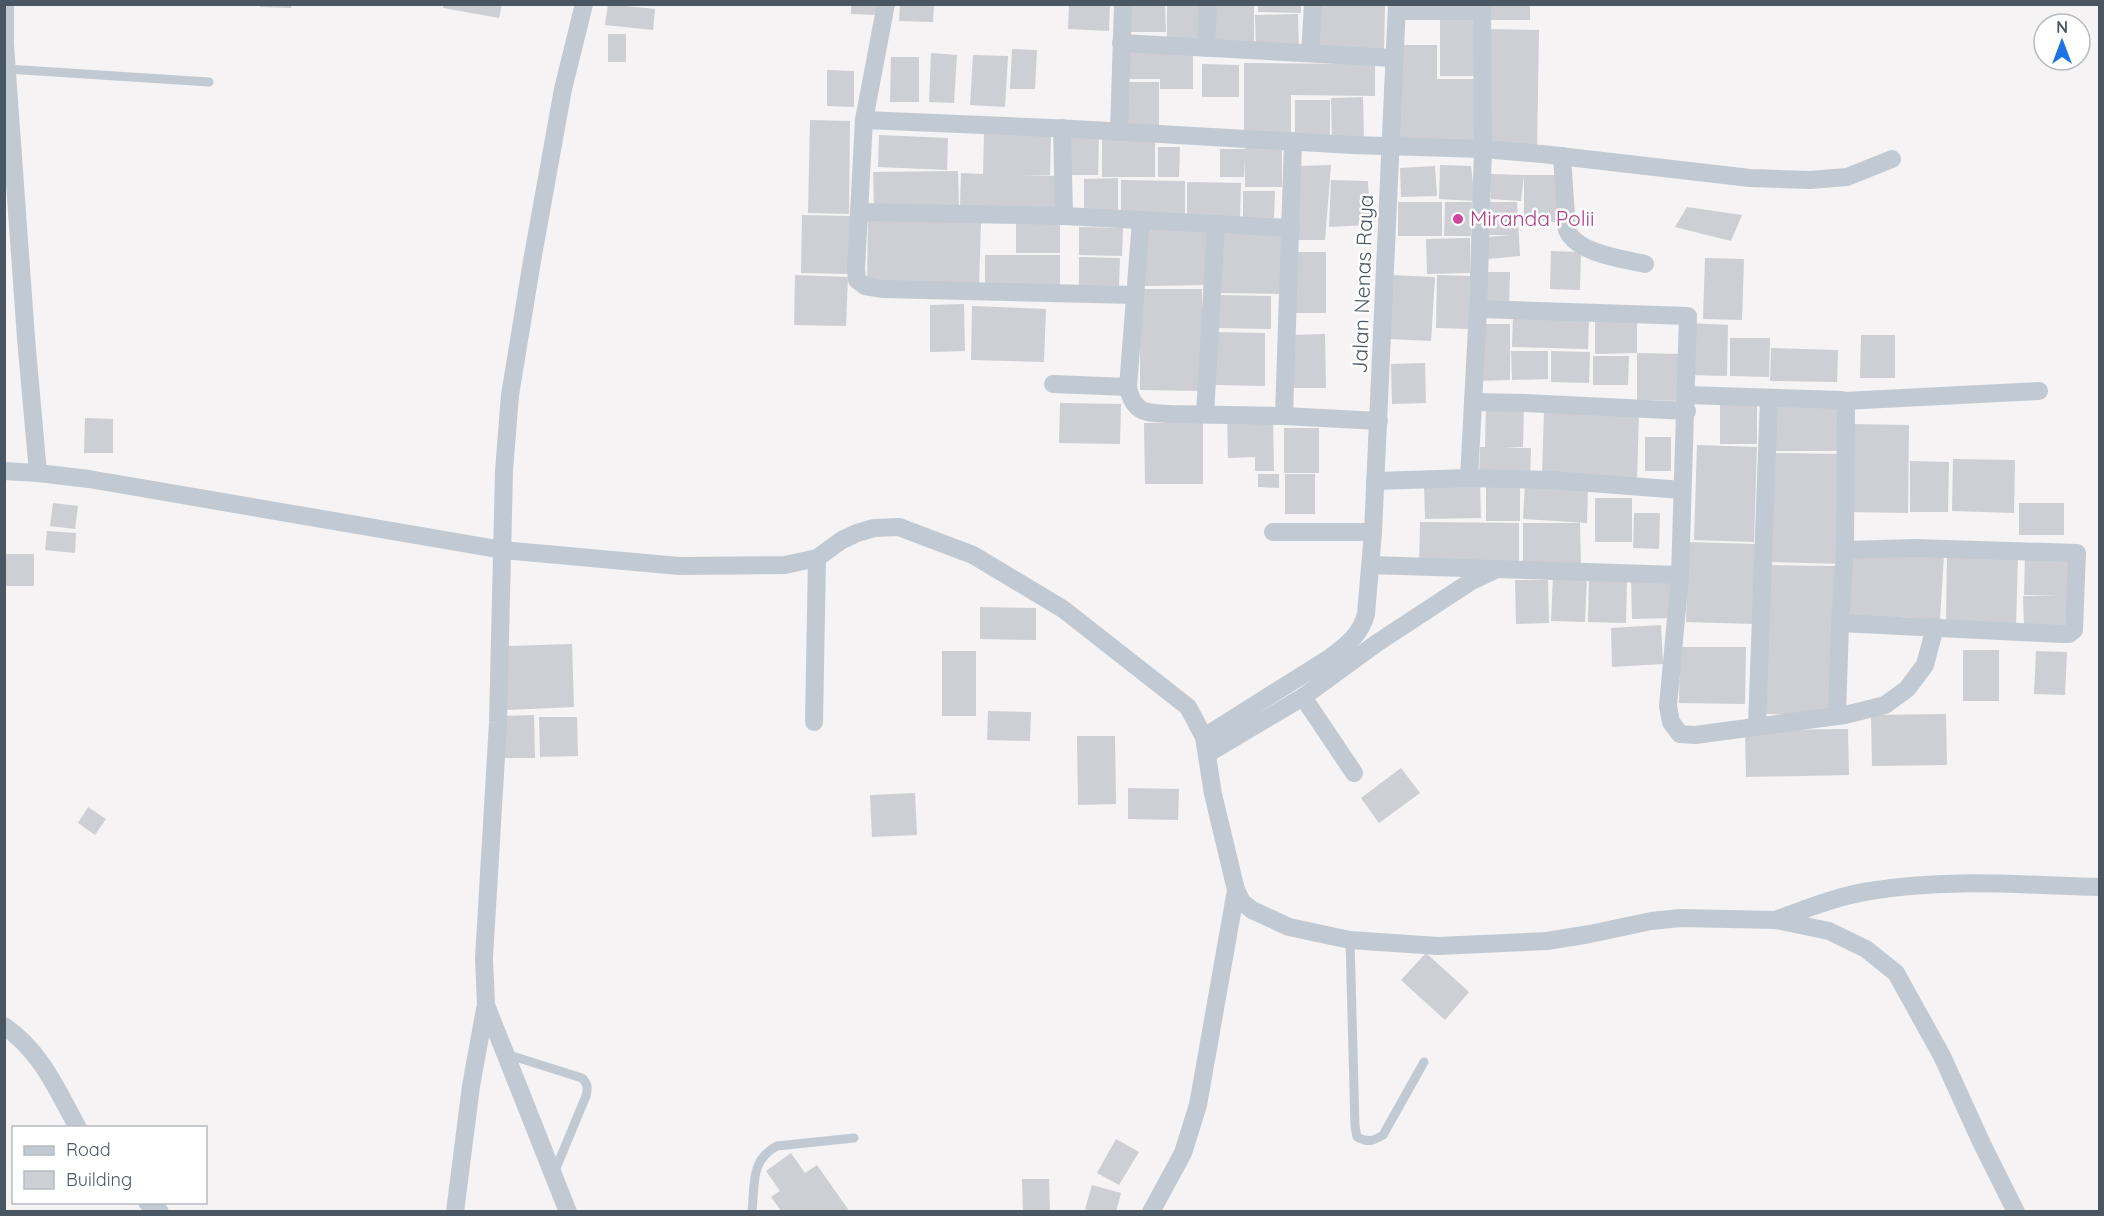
<svg xmlns="http://www.w3.org/2000/svg" width="2104" height="1216" viewBox="0 0 2104 1216" font-family="Quicksand,sans-serif">
<rect width="100%" height="100%" fill="#f5f3f3"/>
<g fill="#cdcfd5">
<path d="M260 4H292L291 8 260 7Z"/>
<path d="M444 4H502L499 18 443 8Z"/>
<path d="M608 4 655 9 653 30 605 25Z"/>
<path d="M851 4H879V15L851 14Z"/>
<path d="M900 4H934L933 22 899 21Z"/>
<path d="M1069 4H1110L1109 31 1068 29Z"/>
<path d="M1128 4H1165L1166 32H1128Z"/>
<path d="M1167 4H1204V45L1167 44Z"/>
<path d="M1319 4H1385L1384 50 1318 49Z"/>
<path d="M1254 5V45L1212 46 1211 6Z"/>
<path d="M1258 5H1301V13L1258 12Z"/>
<rect x="1486" y="5" width="44" height="15"/>
<rect x="1440" y="13" width="38" height="63"/>
<path d="M1298 14 1299 49 1256 50 1255 15Z"/>
<path d="M1487 29 1539 30 1537 152 1484 143Z"/>
<rect x="608" y="34" width="18" height="28"/>
<path d="M1400 45H1437V79H1478V141H1400Z"/>
<path d="M1123 46 1193 52V89H1160V79H1123Z"/>
<path d="M1012 49 1037 50 1035 89H1010Z"/>
<path d="M931 53 957 55 954 103 929 102Z"/>
<path d="M973 55 1008 56 1005 107 970 105Z"/>
<path d="M891 57H919V102H890Z"/>
<path d="M1244 63 1375 64V96L1291 95V135H1244Z"/>
<path d="M1202 64 1239 65V97H1202Z"/>
<path d="M827 70 854 71V107L827 106Z"/>
<rect x="1122" y="82" width="37" height="47"/>
<path d="M1363 97 1364 140H1332L1331 98Z"/>
<rect x="1295" y="100" width="35" height="38"/>
<path d="M810 120 850 121 849 214 808 213Z"/>
<path d="M984 134 1051 135 1050 175H1020L1062 176 1061 210 960 206 961 173 983 174Z"/>
<path d="M1065 134H1099L1098 175H1065Z"/>
<path d="M879 135 948 138 947 170 878 167Z"/>
<rect x="1102" y="138" width="53" height="39"/>
<path d="M1245 143H1282V187H1245V159L1244 177H1220V149H1245Z"/>
<path d="M1158 147H1180L1179 177H1158Z"/>
<path d="M1331 165 1325 240H1293L1297 166Z"/>
<path d="M1440 165 1471 166 1475 201 1439 199Z"/>
<path d="M1435 166 1437 196 1401 197 1400 168Z"/>
<path d="M958 171 959 208 874 209 873 172Z"/>
<path d="M1490 174 1524 175 1521 201 1491 199Z"/>
<path d="M1524 175H1563L1564 223 1524 219Z"/>
<path d="M1118 178V212L1084 213V179Z"/>
<path d="M1121 180 1185 181V216L1121 215Z"/>
<path d="M1331 180 1368 181 1370 225 1329 227Z"/>
<path d="M1187 182 1241 183 1240 217 1187 216Z"/>
<path d="M1243 191H1275L1274 218 1243 217Z"/>
<rect x="1398" y="202" width="44" height="34"/>
<path d="M1445 202H1472L1471 236H1444Z"/>
<path d="M1487 202H1517L1520 256 1488 259 1487 237 1510 235H1487Z"/>
<path d="M1687 207 1742 215 1731 241 1675 227Z"/>
<path d="M802 215 851 216 850 274 801 273Z"/>
<path d="M868 219 981 221 979 285 867 283Z"/>
<rect x="1016" y="220" width="44" height="33"/>
<path d="M1079 227 1123 228 1122 256 1079 255Z"/>
<path d="M1145 229H1208V285L1145 286Z"/>
<path d="M1218 233 1282 235 1281 294 1217 293Z"/>
<path d="M1470 238V273L1427 274 1426 239Z"/>
<path d="M1551 251 1581 252 1580 290 1550 289Z"/>
<rect x="1291" y="252" width="35" height="61"/>
<rect x="985" y="255" width="75" height="33"/>
<path d="M1079 257 1120 258 1119 286 1079 285Z"/>
<path d="M1705 258 1744 259 1742 320 1703 319Z"/>
<path d="M1487 272H1510L1509 307H1486Z"/>
<path d="M795 275 848 277 846 326 794 325Z"/>
<path d="M1391 275 1435 277 1431 341 1388 339Z"/>
<path d="M1437 275 1470 276 1469 329 1436 328Z"/>
<path d="M1140 289H1202V391L1140 390Z"/>
<path d="M1216 295 1271 296V329L1215 328Z"/>
<path d="M964 304 965 351 930 352V305Z"/>
<path d="M972 306 1046 309 1044 362 971 360Z"/>
<path d="M1513 316 1589 317 1588 349 1512 347Z"/>
<path d="M1637 316V353L1595 354V317Z"/>
<path d="M1690 323 1728 325 1727 376 1688 375Z"/>
<path d="M1477 324H1510V380L1478 381Z"/>
<path d="M1215 332 1265 333V386L1215 385Z"/>
<path d="M1325 334 1326 388H1290L1289 335Z"/>
<path d="M1861 335H1895V378H1860Z"/>
<path d="M1730 338H1770L1769 377 1730 376Z"/>
<path d="M1771 348 1838 350 1837 382 1770 381Z"/>
<path d="M1511 351H1548V379L1512 380Z"/>
<path d="M1551 351 1590 352 1589 383 1551 382Z"/>
<path d="M1637 353 1682 354 1681 401 1637 400Z"/>
<path d="M1593 356H1629L1628 385H1593Z"/>
<path d="M1425 363 1426 403 1392 404 1391 364Z"/>
<rect x="1720" y="401" width="37" height="43"/>
<path d="M1486 402 1524 403 1523 447 1503 448H1531L1530 479 1479 478 1480 447H1485Z"/>
<path d="M1060 403 1121 404 1120 444 1059 443Z"/>
<rect x="1773" y="406" width="72" height="45"/>
<path d="M1544 410 1639 413 1637 480 1542 476Z"/>
<path d="M1273 417 1274 471H1255V457L1228 458 1227 418Z"/>
<path d="M85 418 113 419V453H84Z"/>
<path d="M1203 422V484H1145L1144 423Z"/>
<path d="M1847 424 1909 425 1908 513 1846 512Z"/>
<rect x="1284" y="428" width="35" height="45"/>
<rect x="1645" y="437" width="26" height="34"/>
<path d="M1697 445 1757 447 1754 542 1694 540Z"/>
<path d="M1770 453 1845 454 1843 564 1768 562Z"/>
<path d="M1953 459 2015 460 2014 513 1952 511Z"/>
<path d="M1910 461 1949 462 1948 512H1910Z"/>
<path d="M1258 474H1279V488L1258 487Z"/>
<rect x="1285" y="474" width="30" height="40"/>
<rect x="1486" y="480" width="34" height="41"/>
<path d="M1480 481 1481 518 1425 519 1424 482Z"/>
<path d="M1525 484 1588 488 1587 523 1523 519Z"/>
<rect x="1595" y="498" width="37" height="44"/>
<path d="M53 503 78 506 75 529 50 526Z"/>
<rect x="2019" y="503" width="45" height="32"/>
<path d="M1634 513H1660L1659 549 1633 548Z"/>
<path d="M1420 522 1519 523V566H1419Z"/>
<path d="M1523 523H1580L1581 566H1523Z"/>
<path d="M47 531 76 533 75 553 45 550Z"/>
<path d="M1688 542 1755 544 1753 624 1686 622Z"/>
<path d="M1846 552 1944 555 1940 620 1902 617H1842Z"/>
<rect x="4" y="554" width="30" height="32"/>
<path d="M1947 554 2018 555 2016 627 1946 621Z"/>
<path d="M2025 554 2070 556 2065 626H2024L2023 596H2060L2024 595Z"/>
<path d="M1766 565 1836 566 1835 715 1765 714Z"/>
<path d="M1553 576 1587 577 1585 622 1551 621Z"/>
<path d="M1589 576 1627 577 1626 623 1588 622Z"/>
<path d="M1671 577 1673 618 1632 619 1631 578Z"/>
<path d="M1515 580H1548L1549 623 1516 624Z"/>
<path d="M980 607 1036 608V640L980 639Z"/>
<path d="M1661 625 1663 664 1612 667 1611 628Z"/>
<path d="M572 644 574 707 507 710 504 646Z"/>
<path d="M1680 647H1746L1745 704 1679 703Z"/>
<rect x="1963" y="650" width="36" height="51"/>
<rect x="942" y="651" width="34" height="65"/>
<path d="M2036 651 2067 652 2065 695 2034 694Z"/>
<path d="M988 711 1031 712 1030 741 987 740Z"/>
<path d="M1946 714 1947 765 1872 766 1871 715Z"/>
<path d="M534 715 535 758H503L502 716Z"/>
<path d="M539 717H577L578 756 540 757Z"/>
<path d="M1848 729 1849 775 1746 777 1745 730Z"/>
<path d="M1077 736H1115L1116 804 1078 805Z"/>
<path d="M1401 768 1420 793 1379 823 1361 798Z"/>
<path d="M1128 788 1179 789 1178 820 1128 819Z"/>
<path d="M915 793 917 835 872 837 870 795Z"/>
<path d="M88 807 106 819 95 835 78 823Z"/>
<path d="M1426 953 1469 992 1445 1020 1401 980Z"/>
<path d="M1116 1139 1139 1152 1119 1185 1097 1173Z"/>
<path d="M791 1153 805 1173 817 1165 850 1212H782L771 1197 780 1191 766 1171Z"/>
<path d="M1022 1179H1049L1050 1211 1023 1212Z"/>
<path d="M1092 1185 1121 1193 1116 1212H1092L1085 1209Z"/>
</g>
<g fill="none" stroke-linecap="round" stroke-linejoin="round">
<g stroke="#c1cad2" stroke-width="9">
<path d="M7 69 209 82"/>
<path d="M1350 940 1355 1126 1357 1137C1368 1143 1373 1141 1383 1135L1424 1062"/>
<path d="M506 1054 582 1078C588 1084 588 1088 586 1096L554 1173"/>
<path d="M752 1212C755 1185 750 1160 777 1146L854 1138"/>
</g>
<g stroke="#c1cad2" stroke-width="18">
<path d="M5 4V45L26 338 38 473"/>
<path d="M886 4 864 120 856 269 857 280 865 286 883 289 1135 295"/>
<path d="M1397 11H1482"/>
<path d="M1121 43 1393 58"/>
<path d="M1206 48 1208 4"/>
<path d="M1310 53 1313 4"/>
<path d="M864 120 1074 129 1352 145 1483 149 1542 154 1750 178 1810 180 1847 177 1892 159"/>
<path d="M1062 128 1064 216"/>
<path d="M1119 132 1123 4"/>
<path d="M1562 156 1567 230C1576 253 1623 259 1645 264"/>
<path d="M859 212 1064 216 1291 228"/>
<path d="M1141 221 1128 387C1133 413 1146 413 1170 414L1284 416 1379 421"/>
<path d="M1478 309 1688 316 1680 575 1668 706 1671 722 1680 734 1695 735 1845 715 1885 705 1907 689 1925 665 1935 627"/>
<path d="M1053 384 1128 387"/>
<path d="M1687 395 1842 400 1846 404 1845 550 1840 623 1837 716"/>
<path d="M1844 401 2039 391"/>
<path d="M1473 402 1525 403 1687 411"/>
<path d="M1205 414 1216 224"/>
<path d="M1284 416 1293 141"/>
<path d="M4 471 38 473 89 479 503 550 679 566 785 565 817 558 842 540 857 533 874 528 899 527 973 555 1063 609 1188 707 1204 737 1213 794 1236 890 1242 902 1252 910 1289 927 1350 940 1438 946 1547 941 1590 934 1651 921 1680 918 1776 920 1829 931 1866 949 1896 973 1942 1056 1982 1144 2016 1212"/>
<path d="M1469 478 1478 309 1483 149 1482 4"/>
<path d="M1375 481 1469 478 1551 480 1682 490"/>
<path d="M1273 532H1373"/>
<path d="M1371 565 1680 575"/>
<path d="M1840 623 2061 634H2069L2074 630 2077 553 1915 548 1845 550"/>
<path d="M1303 697 1354 773"/>
<path d="M814 722 817 558"/>
<path d="M1757 726 1769 398"/>
<path d="M1204 737 1331 657C1347 645 1361 634 1366 614L1373 532 1397 4"/>
<path d="M1207 754 1303 697 1377 643 1470 582 1495 570"/>
<path d="M1778 919C1808 908 1838 896 1870 891 1945 878 2024 885 2100 887"/>
<path d="M4 1026C41 1051 57 1090 78 1128"/>
<path d="M147 1202 160 1212"/>
<path d="M455 1212 471 1086 485 1009"/>
<path d="M568 1212 486 1005 484 958 498 723 504 471 510 395 532 261 563 89 584 4"/>
<path d="M1151 1212 1183 1153 1198 1105 1236 890"/>
</g>
</g>
<circle fill="#d1479c" stroke="#fff" stroke-width="2" cx="1458" cy="219" r="6"/>
<g text-anchor="middle" stroke-width="5" stroke-linejoin="round" paint-order="stroke">
<g font-size="21" fill="#b23c85" stroke="#fff" text-anchor="start">
<text x="1470" y="226">Miranda Polii</text>
</g>
<g font-size="21" fill="#4a5661" stroke="#fff">
<text transform="translate(1363 284) rotate(-88)" y="7">Jalan Nenas Raya</text>
</g>
</g>
<rect width="2104" height="1216" fill="none" stroke="#4a5661" stroke-width="12"/>
<rect x="12" y="1126" width="195" height="78" fill="#ffffff" stroke="#b7bbc0" stroke-width="1.5"/>
<rect x="24" y="1146" width="30" height="9" fill="#c1cad2" stroke="#b7bbc0" stroke-width="1.5"/>
<text x="66" y="1156" font-size="18" fill="#4a5661">Road</text>
<rect x="24" y="1171" width="30" height="18" fill="#cdcfd5" stroke="#b7bbc0" stroke-width="1.5"/>
<text x="66" y="1186" font-size="18" fill="#4a5661">Building</text>
<g transform="translate(2062 42)"><circle r="28" fill="#ffffff" stroke="#b7bbc0" stroke-width="1.5"/>
<path d="M0-4.5L10 22L0 15L-10 22Z" fill="#1a73e8"/>
<text y="-9" font-size="16" font-weight="bold" text-anchor="middle" fill="#4a5661">N</text>
</g>
</svg>
